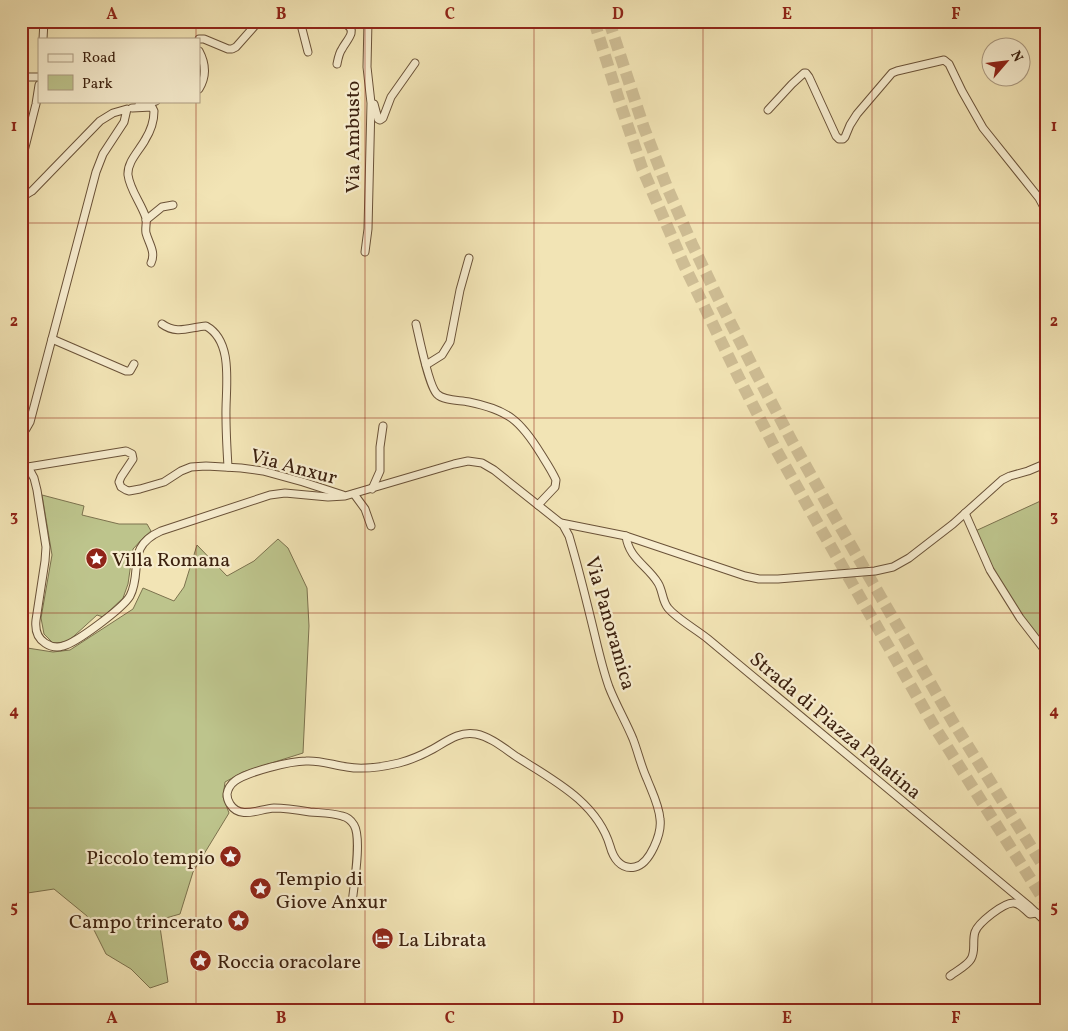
<svg xmlns="http://www.w3.org/2000/svg" width="1068" height="1031" viewBox="0 0 1068 1031" font-family="Vollkorn,serif">
<rect width="100%" height="100%" fill="#f2e4b5"/>
<filter id="stains"><feTurbulence type="fractalNoise" baseFrequency=".004" numOctaves="4"/><feColorMatrix values="0 0 0 0 .2 0 0 0 0 .09 0 0 0 0 .02 0 0 0 .5 -.17"/></filter>
<radialGradient id="worn" r=".72"><stop offset=".6" stop-color="#630" stop-opacity="0"/><stop offset="1" stop-color="#630" stop-opacity=".3"/></radialGradient>
<g fill="#bdc48c" stroke="#7c724e">
<path d="M42 495 84 506 82 515 119 524H147L151 531 144 537 133 549 128 584 123 598 103 617 97 615 74 636 66 642 53 643 44 634 41 618 52 555Z"/>
<path d="M1047 498V653L1021 623 971 533Z"/>
<path d="M278 539 288 548 307 588 309 626 303 753 243 772 225 782 223 797 229 813 193 872 180 914 159 920 168 982 150 988 131 969 106 954 87 916 54 889 21 894V647L53 652 70 650 133 609 143 588 174 601 184 587 197 545 227 576 254 561Z"/>
</g>
<g fill="none" stroke-linecap="round" stroke-linejoin="round">
<g stroke="#cebd94" stroke-width="12" stroke-dasharray="12 6" stroke-linecap="butt">
<path d="M594 21 618 97 642 168 684 265 739 378 774 446 810 510 934 726 1047 905"/>
<path d="M609 21 644 128 667 187 692 244 720 302 756 373 793 443 830 509 953 722 1047 872"/>
</g>
<defs>
<g id="street">
<path d="M300 21 308 52"/>
<path d="M335 21C339 23 343 23 347 25 358 31 345 42 342 49 339 53 338 59 337 64"/>
<path d="M43 39 44 21"/>
<path d="M199 39H204L228 49H232L236 47 259 21"/>
<path d="M199 51C206 64 207 76 199 89"/>
<path d="M21 77H39"/>
<path d="M374 104 378 119 380 120 383 118 391 97 415 63"/>
<path d="M139 105 156 101"/>
<path d="M132 108 152 107 154 111C154 121 150 132 145 140 139 151 127 162 128 175 130 190 141 203 146 218 147 223 145 228 146 233 149 244 156 252 151 263"/>
<path d="M768 110 792 84 804 73H806L809 77 836 136 839 139H843L845 137 850 125 857 114 892 73 897 71 944 60 949 64 962 91 983 128 1039 198 1047 213"/>
<path d="M21 163 36 104 39 85"/>
<path d="M21 193 27 194 32 191 100 121 113 113 127 109 124 122 103 154 96 172 30 422 26 429 21 431"/>
<path d="M146 220 162 207 173 205"/>
<path d="M365 252 368 229 371 103 367 67 368 21"/>
<path d="M162 324C177 335 190 327 206 326 235 342 225 389 226 417 226 433 227 450 228 467"/>
<path d="M416 324C419 337 429 387 437 394 444 401 459 400 469 402 508 410 520 420 541 454 546 462 552 471 556 480L555 487 538 505"/>
<path d="M52 339 126 371H130L134 364"/>
<path d="M426 365 442 355 450 342 460 290 469 258"/>
<path d="M21 465 28 467 126 451 132 454 133 459 121 477 119 482 121 487 126 490 129 491 140 489 164 482 181 471 191 467 206 466 241 468 263 471 303 482 343 495"/>
<path d="M28 467 34 478 37 490 46 547 45 561 36 620C35 629 37 638 45 643 51 647 57 648 63 646 76 643 123 608 130 596 143 571 125 547 161 531L270 495 285 493 328 497 345 496 454 464 468 461 482 463 494 470 563 525 569 536 573 550C581 578 588 607 595 636 599 653 603 670 609 687 616 705 626 722 633 739 638 752 641 766 647 779 652 792 659 805 660 819 662 833 650 864 635 867 620 870 613 857 610 846 597 802 553 780 517 757 505 749 491 737 476 734 459 731 447 741 433 749 422 755 411 760 399 763 382 767 364 770 347 767 333 765 319 760 306 761 290 761 247 772 235 781 231 784 228 788 227 794 227 798 228 801 230 804 240 820 259 809 274 808 286 808 298 810 310 812 321 813 332 813 342 816 347 817 351 820 354 825 362 838 354 885 352 903"/>
<path d="M372 489 380 471V447L383 426"/>
<path d="M354 494 365 509 371 526"/>
<path d="M965 513 990 570 1020 618 1047 653"/>
<path d="M561 523 626 536 745 576 759 579H778L875 571 893 567 909 558 953 524 1002 480 1010 476 1028 471 1047 463"/>
<path d="M626 536C629 559 647 565 658 583 663 591 662 601 668 608 676 618 697 630 708 639L1030 907 1047 923"/>
<path d="M950 976C956 971 967 966 971 959 976 951 972 941 975 932 978 923 1004 902 1014 903 1021 904 1025 910 1030 914L1037 913"/>
</g>
</defs>
<use href="#street" stroke="#6a5238" stroke-width="9"/>
<use href="#street" stroke="#f7edcf" stroke-width="7"/>
</g>
<path fill="none" stroke="#8f2418" stroke-width="1" stroke-opacity="0.55" d="M196 21V39M365 21V1010M534 21V1010M703 21V1010M872 21V1010M196 101V1010M21 223H1047M21 418H1047M21 613H1047M21 808H1047"/>
<defs>
<symbol id="sight-disc" viewBox="-11 -11 22 22"><circle r="9.5" fill="#8f2418" stroke="#f7edcf"/><path d="M0-6L1.8-2.2L6-1.7L2.9 1.2L3.7 5.4L0 3.3L-3.7 5.4L-2.9 1.2L-6-1.7L-1.8-2.2Z" fill="#fff"/></symbol>
<symbol id="hotel-disc" viewBox="-11 -11 22 22"><circle r="9.5" fill="#8f2418" stroke="#f7edcf"/><path d="M-6-4.5h1.5V1H6V5H4.5V3h-9V5H-6ZM-4 0a1.8 1.8 0 1 1 3.6 0ZM.5 0V-2.5h3Q6-2.5 6 0Z" fill="#fff"/></symbol>
</defs>
<g fill-rule="evenodd">
<use href="#sight-disc" x="84" y="546" width="25" height="25"/>
<use href="#sight-disc" x="218" y="844" width="25" height="25"/>
<use href="#sight-disc" x="248" y="876" width="25" height="25"/>
<use href="#sight-disc" x="226" y="908" width="25" height="25"/>
<use href="#hotel-disc" x="370" y="926" width="25" height="25"/>
<use href="#sight-disc" x="188" y="948" width="25" height="25"/>
</g>
<g text-anchor="middle" stroke-width="4.5" stroke-linejoin="round" paint-order="stroke">
<g font-size="20" fill="#3c210f" stroke="#f7edcf">
<text transform="translate(352 137) rotate(-90)" y="7">Via Ambusto</text>
<text transform="translate(294 466) rotate(15)" y="7">Via Anxur</text>
<text transform="translate(611 623) rotate(74)" y="7">Via Panoramica</text>
<text transform="translate(836 725) rotate(40)" y="7">Strada di Piazza Palatina</text>
</g>
<g font-size="20" fill="#3c210f" stroke="#f7edcf" text-anchor="start">
<text x="112" y="566">Villa Romana</text>
<text x="215" y="864" text-anchor="end">Piccolo tempio</text>
<text x="276" y="885">Tempio di<tspan x="276" dy="23">Giove Anxur</tspan></text>
<text x="223" y="928" text-anchor="end">Campo trincerato</text>
<text x="398" y="946">La Librata</text>
<text x="217" y="968">Roccia oracolare</text>
</g>
</g>
<rect width="1068" height="1031" fill="none" stroke="#f2e4b5" stroke-width="55"/>
<rect x="38" y="38" width="162" height="65" fill="#f7edcf" stroke="#ac9b82"/>
<rect x="48" y="54" width="25" height="8" fill="#f7edcf" stroke="#ac9b82"/>
<text x="82" y="62" font-size="15" fill="#3c210f">Road</text>
<rect x="48" y="75" width="25" height="15" fill="#bdc48c" stroke="#ac9b82"/>
<text x="82" y="88" font-size="15" fill="#3c210f">Park</text>
<g transform="translate(1006 62) rotate(62)"><circle r="24" fill="#f7edcf" stroke="#ac9b82"/>
<path d="M0-4L9 19L0 12L-9 19Z" fill="#8f2418"/>
<text y="-8" font-size="14" font-weight="bold" text-anchor="middle" fill="#3c210f">N</text>
</g>
<rect x="28" y="28" width="1012" height="976" fill="none" stroke="#8f2418" stroke-width="2"/>
<g font-size="16" text-anchor="middle" font-weight="bold" fill="#8f2418">
<text x="112" y="19">A</text>
<text x="281" y="19">B</text>
<text x="450" y="19">C</text>
<text x="618" y="19">D</text>
<text x="787" y="19">E</text>
<text x="956" y="19">F</text>
<text x="14" y="131">1</text>
<text x="1054" y="131">1</text>
<text x="14" y="326">2</text>
<text x="1054" y="326">2</text>
<text x="14" y="521">3</text>
<text x="1054" y="521">3</text>
<text x="14" y="716">4</text>
<text x="1054" y="716">4</text>
<text x="14" y="912">5</text>
<text x="1054" y="912">5</text>
<text x="112" y="1023">A</text>
<text x="281" y="1023">B</text>
<text x="450" y="1023">C</text>
<text x="618" y="1023">D</text>
<text x="787" y="1023">E</text>
<text x="956" y="1023">F</text>
</g>
<rect width="100%" height="100%" filter="url(#stains)"/>
<rect width="100%" height="100%" fill="url(#worn)"/>
</svg>
